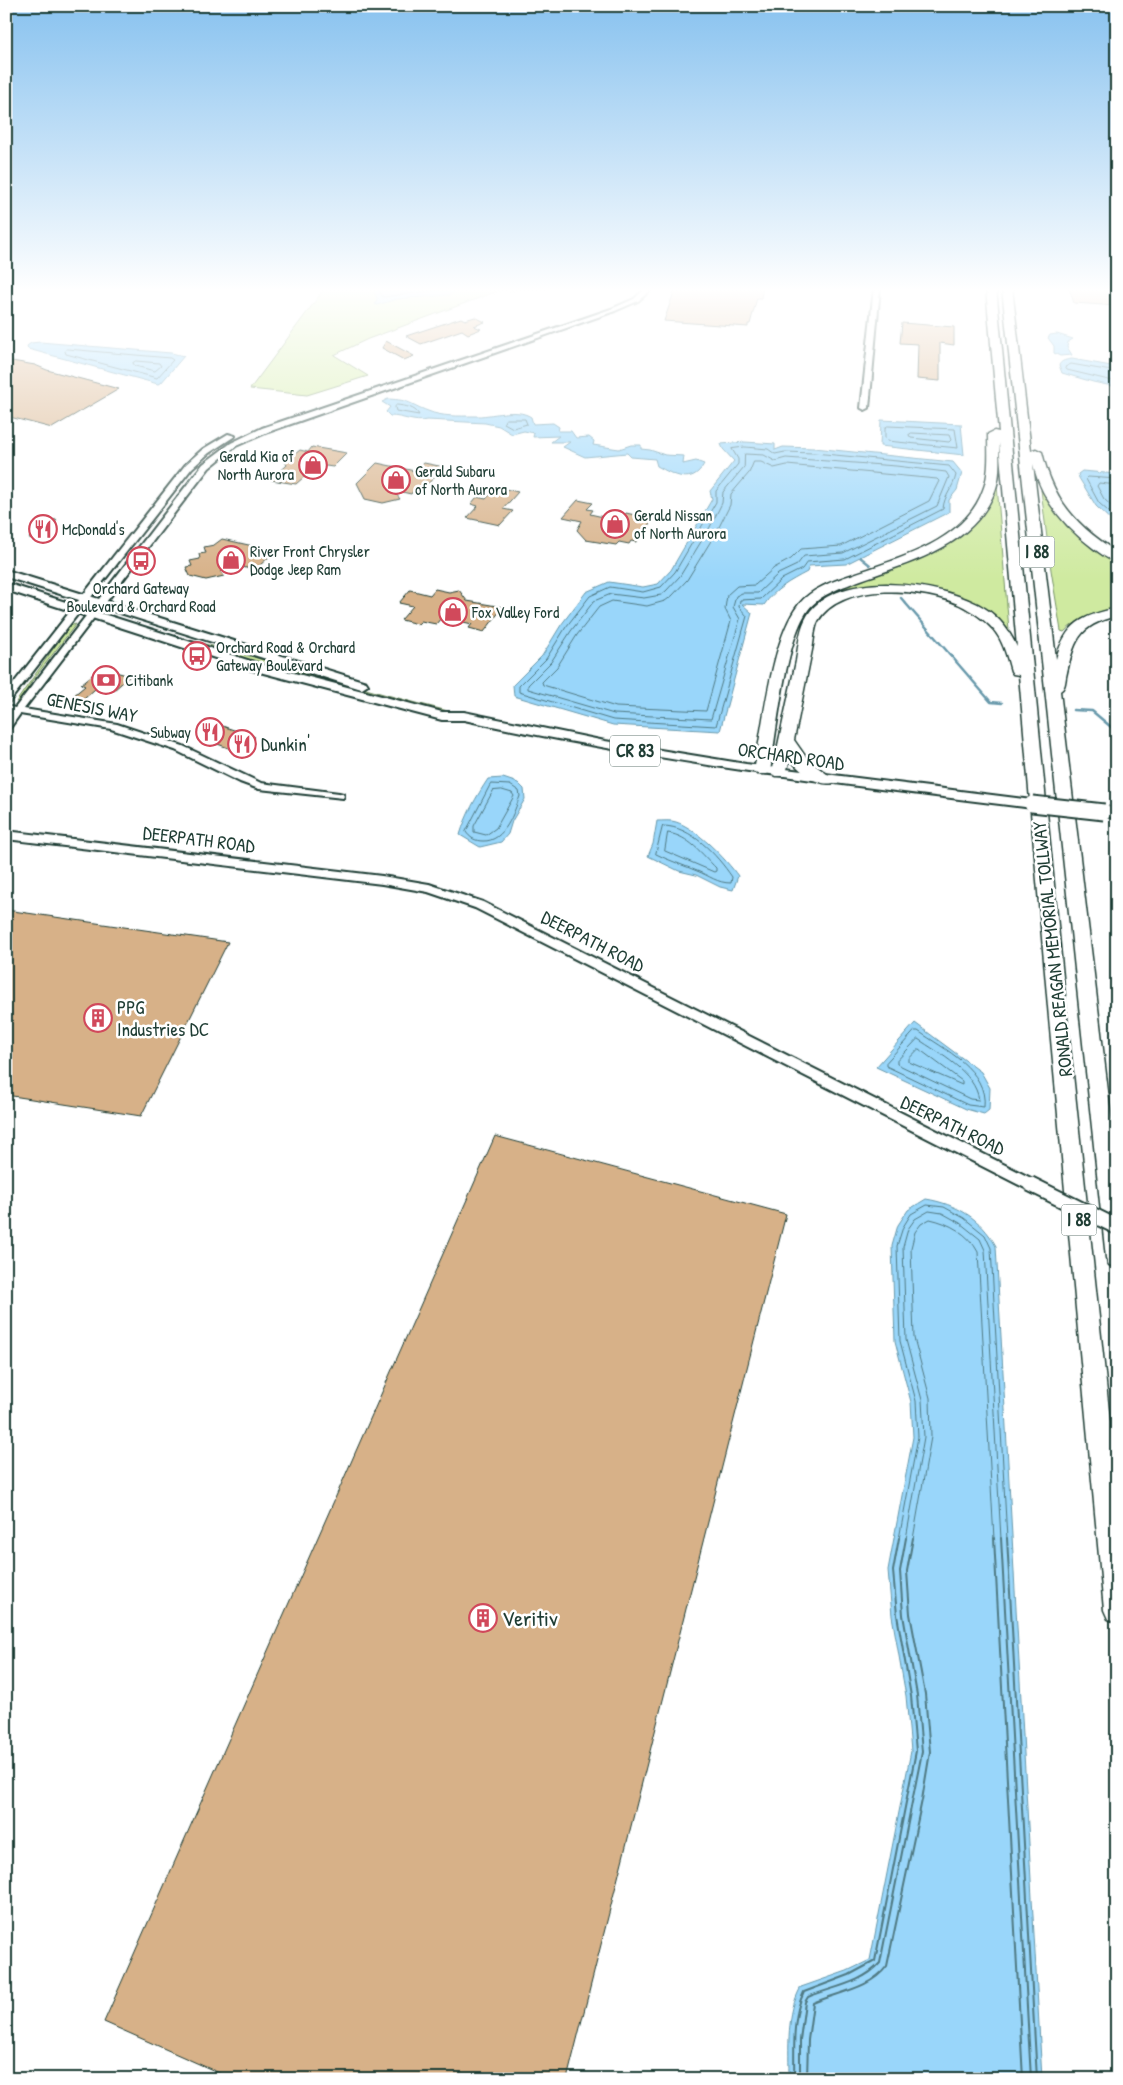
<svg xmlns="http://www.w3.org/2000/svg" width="1123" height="2085" viewBox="0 0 1123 2085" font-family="'Patrick Hand',sans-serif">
<rect width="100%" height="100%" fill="#fff"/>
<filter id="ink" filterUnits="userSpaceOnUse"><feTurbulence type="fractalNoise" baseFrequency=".02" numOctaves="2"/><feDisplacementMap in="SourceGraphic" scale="10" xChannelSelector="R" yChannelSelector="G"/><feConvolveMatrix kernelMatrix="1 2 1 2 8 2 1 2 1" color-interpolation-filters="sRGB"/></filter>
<g filter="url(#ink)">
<g fill="#cfeaa0" stroke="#77946a">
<path d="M325 288H550L498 291 368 339 334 355 368 376 307 395 250 389Z"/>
<path d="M997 485 1009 630 998 619 956 596 928 588 900 585H871L835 594 823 600 821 599 835 590 950 543 981 517 992 498Z"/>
<path d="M1041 490 1062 520 1077 534 1117 562V608C1098 611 1078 618 1064 632L1061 631 1051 570Z"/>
<path d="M76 624 32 681 20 701 16 702 69 626Z"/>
<path d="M185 639C275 661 362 690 452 712L450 714 257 665 183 640Z"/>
</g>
<g fill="#99d6fa" stroke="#6899ab">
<path d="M378 288H461L449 295 397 299 377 305 375 304 377 299 374 291Z"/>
<path d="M1057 334 1073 339 1068 342 1067 347 1072 355 1060 356 1054 353V346L1048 338 1050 335Z"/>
<path d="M40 342 171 353 184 356 161 383 158 384 28 349 27 346 31 343Z"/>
<path d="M1072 359 1117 367V387L1093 382 1062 373 1059 365C1062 360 1066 360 1072 359Z"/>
<path d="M388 399C411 400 409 404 428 411 442 417 459 416 474 416 491 417 516 407 531 417L533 424 553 423 559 427 558 431H571L576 438 589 437 594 441 593 445 619 449 631 445H641V449L650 450 665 455 684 456 683 464 696 461 704 464C692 486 674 475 657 466L655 459 631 457 627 453 585 457 563 447 570 442H551L559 436 533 437 534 433 524 431 512 434 499 426 485 423 427 420C414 423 403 416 390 416L386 412 390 407 382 402Z"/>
<path d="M881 420 961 424 964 455 880 446Z"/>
<path d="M745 442 775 444V450L783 447 814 448 953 462 962 473 957 490 949 500V512L846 564 809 566 807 572C790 581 775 589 764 605L742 604 752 613 720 731 613 725 514 696 513 685 542 656 561 625 586 592 609 582 643 587 658 584 671 570 712 499 710 491 734 461 723 449 721 444Z"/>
<path d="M1082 471 1117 474V526L1096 506 1079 478 1078 474Z"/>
<path d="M503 778 518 783 524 789 525 799 512 821 508 834 501 842 480 847 460 835C466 815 476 797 488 779Z"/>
<path d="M657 821C663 821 671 820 676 822 696 828 726 859 738 876L733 890 720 887 696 875 679 871 648 856 653 844Z"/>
<path d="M915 1023 981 1072 990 1088 989 1110 984 1114 966 1109 876 1067Z"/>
<path d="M926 1199C956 1204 981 1218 996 1246L1042 2079H789C789 2049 786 2013 801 1987L847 1971 870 1960 911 1751 906 1696 892 1616 888 1570 913 1437 911 1402 895 1341 892 1246 898 1225 908 1210Z"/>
</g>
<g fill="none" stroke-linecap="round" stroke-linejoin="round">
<g stroke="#507a83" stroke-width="1">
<path d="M381 288 380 293 383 297 452 288"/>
<path d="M67 349 170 358 173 360 157 378 66 354 65 351Z"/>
<path d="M136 361 159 363 161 366 155 371 135 366 133 363Z"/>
<path d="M1117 372 1071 364 1065 367 1067 370 1117 382"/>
<path d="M397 405C405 406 415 407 419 415L396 411 395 407Z"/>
<path d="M506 419H525L527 424 513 428 504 423Z"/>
<path d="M888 426 955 429 958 448 887 441 885 439V428Z"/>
<path d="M912 433 949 435 951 440 949 442 911 438 909 435Z"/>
<path d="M745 447 768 449 775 454 785 452 814 453 949 466 956 475C953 489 944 495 943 509L845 559 807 562 802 569 782 579 761 599 740 600 739 607 747 616 716 726 613 720 519 692V686L546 659 566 627 590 596 610 587 643 592 661 587 675 572 716 502V491L738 464V459L732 449Z"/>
<path d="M745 454 764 455 775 461 786 458 896 466 946 472 949 477 937 506 843 553 804 556 797 565 778 574 758 593H742L736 596 733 607 740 619 711 719 614 714 528 689V685L551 662 571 631 594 601 611 594 644 598 661 595 666 591 680 576 710 527 722 503 723 492 744 467Z"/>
<path d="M754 462H761L774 468 787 465 937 479 939 481 929 501 841 546 801 549 791 559 774 568 755 585 737 586 727 595 725 609 731 621 706 711 616 707 543 685 542 682 557 667 577 635 599 607 612 601 647 606 665 601 672 596 687 580 717 531 730 505 731 494 749 473Z"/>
<path d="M1117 479 1088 477 1086 479 1099 503 1117 519"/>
<path d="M1117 485 1099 483 1097 486 1104 499 1117 511"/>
<path d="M491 784 510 785 519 791 520 796C514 812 505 842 483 841 475 841 470 838 466 832Z"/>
<path d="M502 790 512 793 514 796 496 828 486 835 474 832V826L493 791Z"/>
<path d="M663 826C691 826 717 855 732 877L731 883C717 883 710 876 697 871 683 865 670 861 656 854Z"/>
<path d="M668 833C689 836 702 854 716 868V871L714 872 665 851Z"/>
<path d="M915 1031H918C944 1049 988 1070 984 1107L968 1105 886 1066V1063Z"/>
<path d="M918 1039C940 1054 975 1072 979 1100L970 1099 897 1064V1061Z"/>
<path d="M919 1049 962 1081V1085L909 1062V1059Z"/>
<path d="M899 1539 918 1437 916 1401 900 1341 897 1246 903 1227 911 1214 927 1205 944 1207 964 1218 985 1235 991 1248 1007 1539"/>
<path d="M906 1539 924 1437 922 1400 906 1340 903 1247 908 1229 915 1219 929 1211 942 1213 960 1223 980 1239 985 1250 1001 1539"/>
<path d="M913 1539 931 1437 930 1398 914 1338 911 1248 915 1232 921 1224 930 1219C949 1223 969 1234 978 1252L994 1539"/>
</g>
<g stroke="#507a83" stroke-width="2">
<path d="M994 1538 1023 2079"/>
<path d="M1001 1538 1031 2079"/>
<path d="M1007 1538 1037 2079"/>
<path d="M794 2079C795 2050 791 2019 804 1992L849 1975 875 1961 916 1751 911 1696 897 1615 893 1571 899 1538"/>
<path d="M800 2079V2040L805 2002 808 1997C832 1987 863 1983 880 1963L922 1752 917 1695 903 1615 900 1571 906 1538"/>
<path d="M807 2079 808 2040 813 2003C838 1992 870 1989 887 1966L922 1800 930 1752 925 1694 910 1614 907 1571 913 1538"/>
</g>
<g stroke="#6899ab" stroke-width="2.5">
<path d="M860 557 870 565"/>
<path d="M901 598 991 702 1002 703"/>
<path d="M1073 710 1092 711 1117 732"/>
</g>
</g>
<g fill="#d7b188" stroke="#1f3d34">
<path d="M685 288H763L761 298H757L750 324H748V327L664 321 675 289 684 290Z"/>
<path d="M1069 288H1117V306L1074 303Z"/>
<path d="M475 317 485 322 474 326 481 329 468 334 462 330 421 344 406 336 461 318 465 320Z"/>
<path d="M902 323 954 327V345L940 343V381L917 379 918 344 900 343Z"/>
<path d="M386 341 414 356 404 360 382 348Z"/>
<path d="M6 360 35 365 47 370 119 389 52 428 6 416Z"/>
<path d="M312 447 347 453 333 467 326 466 311 478 304 477 296 484 271 480 287 465 282 457 295 454 300 450 308 452Z"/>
<path d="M377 463 415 471 424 463 444 467 420 492 414 490 411 494 393 490 400 499 383 503 365 499 357 483Z"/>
<path d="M497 487 518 492 503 509 513 511 500 525 467 518 478 506 471 504 477 497 486 499Z"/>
<path d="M578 500 593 503 587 509 593 510 590 514 621 521 626 513 653 519 636 542 631 541 629 544 619 542 616 545 586 540 577 530 582 521 563 517Z"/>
<path d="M45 519 57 520 41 539 29 538Z"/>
<path d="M222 539 275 551 255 570 229 564 221 572 224 576 206 580 190 576 186 567 192 566 190 561 200 559 199 554 206 553 204 547 214 545Z"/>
<path d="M435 589 449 592 459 590 467 601 503 607 484 632 469 628 472 624 442 617 436 624 421 621 418 624 401 620 413 606 399 603 410 590 430 595Z"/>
<path d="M101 668 130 676 114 690 102 686 99 690 95 689 84 699 73 696 85 686 81 684Z"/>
<path d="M214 723 228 728 255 737 239 752 199 737Z"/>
<path d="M6 910 228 942 141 1116 6 1095Z"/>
<path d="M495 1136 786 1214 567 2079H233L104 2022Z"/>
</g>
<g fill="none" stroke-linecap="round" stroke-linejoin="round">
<defs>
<g id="minor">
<path d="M646 288H653L638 301 615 311 268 432 236 446 209 468 24 709 117 724 183 746 261 783 339 793 343 794 344 796 343 798 259 789 240 782 175 750 111 729 20 714 10 728 6 729V719L11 713 6 712V706L15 708 203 464 231 443 262 428 611 309 634 299Z"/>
<path d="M874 288H880L869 408 865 410 861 408Z"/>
<path d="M228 434 235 436 209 453 192 468 9 702 6 703V693L186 464 203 449Z"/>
<path d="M6 831 382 876 429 884 483 902 1035 1180 1037 1184 1035 1188 1030 1190 1025 1188 475 908 428 892 382 884 6 839Z"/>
</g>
<g id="major">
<path d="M6 570 366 682 368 685 362 689 358 688 6 577Z"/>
<path d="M6 583 260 664 442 712H464L605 741 746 764 1032 800 1037 801 1039 804 1037 807 1032 808C841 785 652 761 464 720H442L252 670 6 590Z"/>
<path d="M1104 807 1117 809V818L1099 815 1097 812 1099 809Z"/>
</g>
<g id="highway">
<path d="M986 288H996L1067 1018 1117 1486V1623L1108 1619 1104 1610 1049 1018 1019 675 1013 674 1011 671C1007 657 1003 640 993 629 984 619 972 611 960 605 925 588 841 581 818 621 814 628 814 642 812 650 806 680 800 710 794 740L808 760 835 780 833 783C817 787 799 770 790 759L785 776H775L772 773C780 736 788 699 796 661 798 649 799 632 805 620 831 566 945 582 986 609 1000 618 1010 632 1017 647L999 443C999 458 1001 476 995 491 973 547 911 562 861 580 843 587 820 594 808 610 785 641 777 731 770 771L767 774H757L754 771C763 727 771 638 799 604 811 589 833 581 851 575 898 558 964 543 983 490 990 473 988 452 988 434L994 431 999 432Z"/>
<path d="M1002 288H1012L1031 451 1036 449 1042 452C1053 500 1076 526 1117 552V562C1108 560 1100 553 1093 548 1065 527 1041 499 1033 464L1056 659C1066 623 1082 616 1117 608V616C1078 625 1074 641 1066 677 1065 683 1065 688 1060 691L1117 1166V1267L1109 1265 1106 1258Z"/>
</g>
</defs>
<use href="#minor" stroke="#1f3d34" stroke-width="4"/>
<use href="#major" stroke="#1f3d34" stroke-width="4"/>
<use href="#highway" stroke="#1f3d34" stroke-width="3"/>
<use href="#minor" fill="#fff" fill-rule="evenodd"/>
<use href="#major" fill="#fff" fill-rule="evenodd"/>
<use href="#highway" fill="#fff" fill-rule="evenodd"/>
<defs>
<path id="minor-bridge" d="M1030 1184 1117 1227"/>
<path id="major-bridge" d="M1032 804 1104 812"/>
</defs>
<use href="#minor-bridge" stroke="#1f3d34" stroke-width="18" stroke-linecap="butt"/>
<use href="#major-bridge" stroke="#1f3d34" stroke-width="19" stroke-linecap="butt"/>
<use href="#minor-bridge" stroke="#fff" stroke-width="14"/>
<use href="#major-bridge" stroke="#fff" stroke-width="15"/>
</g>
</g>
<linearGradient id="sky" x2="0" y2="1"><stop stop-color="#88c2ef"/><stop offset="0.5" stop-color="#fff"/><stop offset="1" stop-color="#fff" stop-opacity="0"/></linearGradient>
<rect width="1123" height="580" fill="url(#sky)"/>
<defs>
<symbol id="shop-ring" viewBox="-11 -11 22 22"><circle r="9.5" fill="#fff" stroke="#d1495b" stroke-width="1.5"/><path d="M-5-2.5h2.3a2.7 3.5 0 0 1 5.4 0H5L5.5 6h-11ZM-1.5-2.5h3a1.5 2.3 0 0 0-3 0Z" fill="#d1495b"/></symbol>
<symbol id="restaurant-ring" viewBox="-11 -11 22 22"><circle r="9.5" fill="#fff" stroke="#d1495b" stroke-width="1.5"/><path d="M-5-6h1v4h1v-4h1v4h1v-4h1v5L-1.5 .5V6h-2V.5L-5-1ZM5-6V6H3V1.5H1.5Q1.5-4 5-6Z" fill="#d1495b"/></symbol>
<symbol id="bus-ring" viewBox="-11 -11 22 22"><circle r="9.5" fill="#fff" stroke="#d1495b" stroke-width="1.5"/><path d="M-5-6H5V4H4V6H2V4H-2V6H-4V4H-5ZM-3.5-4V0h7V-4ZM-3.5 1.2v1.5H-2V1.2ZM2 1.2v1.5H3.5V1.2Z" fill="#d1495b"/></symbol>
<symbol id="bank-ring" viewBox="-11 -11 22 22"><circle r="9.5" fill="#fff" stroke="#d1495b" stroke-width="1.5"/><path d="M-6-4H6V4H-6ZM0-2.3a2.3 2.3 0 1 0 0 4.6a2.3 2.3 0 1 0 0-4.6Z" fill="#d1495b"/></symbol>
<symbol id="building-ring" viewBox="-11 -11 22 22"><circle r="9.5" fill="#fff" stroke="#d1495b" stroke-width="1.5"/><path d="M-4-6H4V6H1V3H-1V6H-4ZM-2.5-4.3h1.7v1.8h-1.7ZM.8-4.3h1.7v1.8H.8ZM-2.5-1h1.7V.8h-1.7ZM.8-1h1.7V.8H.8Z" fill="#d1495b"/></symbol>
</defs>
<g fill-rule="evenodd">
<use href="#shop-ring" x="297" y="449" width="32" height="32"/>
<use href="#shop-ring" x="380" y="464" width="32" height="32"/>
<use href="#shop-ring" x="599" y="508" width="32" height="32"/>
<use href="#restaurant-ring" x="27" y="513" width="32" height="32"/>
<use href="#shop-ring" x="215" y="544" width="32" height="32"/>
<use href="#bus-ring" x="125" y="545" width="32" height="32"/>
<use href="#shop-ring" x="437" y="596" width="32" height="32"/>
<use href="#bus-ring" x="181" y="640" width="32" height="32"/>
<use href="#bank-ring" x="90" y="664" width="32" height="32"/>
<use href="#restaurant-ring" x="194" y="716" width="32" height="32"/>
<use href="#restaurant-ring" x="226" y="728" width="32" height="32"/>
<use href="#building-ring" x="82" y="1002" width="32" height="32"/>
<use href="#building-ring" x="467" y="1602" width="32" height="32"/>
</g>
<g text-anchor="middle" stroke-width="5" stroke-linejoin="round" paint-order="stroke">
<g font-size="16" fill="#1f3d34" stroke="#fff" text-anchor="start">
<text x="294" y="462" text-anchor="end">Gerald Kia of<tspan x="294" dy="18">North Aurora</tspan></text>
<text x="415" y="477">Gerald Subaru<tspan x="415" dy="18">of North Aurora</tspan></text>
<text x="634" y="521">Gerald Nissan<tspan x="634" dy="18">of North Aurora</tspan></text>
<text x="62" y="535">McDonald's</text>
<text x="250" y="557">River Front Chrysler<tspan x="250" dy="18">Dodge Jeep Ram</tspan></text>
<text x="141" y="594" text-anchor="middle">Orchard Gateway<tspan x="141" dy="18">Boulevard &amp; Orchard Road</tspan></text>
<text x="472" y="618">Fox Valley Ford</text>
<text x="216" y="653">Orchard Road &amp; Orchard<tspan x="216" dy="18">Gateway Boulevard</tspan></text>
<text x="125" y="686">Citibank</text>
<text x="191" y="738" text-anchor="end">Subway</text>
</g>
<g fill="#fff" stroke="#627771" stroke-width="1">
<rect x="1019.5" y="536.5" width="35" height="31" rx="4"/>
<rect x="610" y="735.5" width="50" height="31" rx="4"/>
<rect x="1061.5" y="1204.5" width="35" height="31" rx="4"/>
</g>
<g font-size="18" font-weight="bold" fill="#1f3d34">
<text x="1037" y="558">I 88</text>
<text x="635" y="757">CR 83</text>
<text x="1079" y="1226">I 88</text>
</g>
<g font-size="19" fill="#1f3d34" stroke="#fff">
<text transform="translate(92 707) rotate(11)" y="7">GENESIS WAY</text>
<text transform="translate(791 756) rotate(8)" y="7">ORCHARD ROAD</text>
<text transform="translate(199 839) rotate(7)" y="7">DEERPATH ROAD</text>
<text transform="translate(593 941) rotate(27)" y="7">DEERPATH ROAD</text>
<text transform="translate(1052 949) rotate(-96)" y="7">RONALD REAGAN MEMORIAL TOLLWAY</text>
<text transform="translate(953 1125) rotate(26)" y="7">DEERPATH ROAD</text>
</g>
<g font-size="19" fill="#1f3d34" stroke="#fff" text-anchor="start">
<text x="261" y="751">Dunkin'</text>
<text x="117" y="1014">PPG<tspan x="117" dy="22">Industries DC</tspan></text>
</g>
<g font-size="22" fill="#1f3d34" stroke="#fff" text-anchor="start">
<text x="502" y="1626">Veritiv</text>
</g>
</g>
<rect width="1123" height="2085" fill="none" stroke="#fff" stroke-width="25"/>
<rect x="12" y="12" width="1098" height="2060" fill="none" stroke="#1f3d34" stroke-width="2" filter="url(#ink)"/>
</svg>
